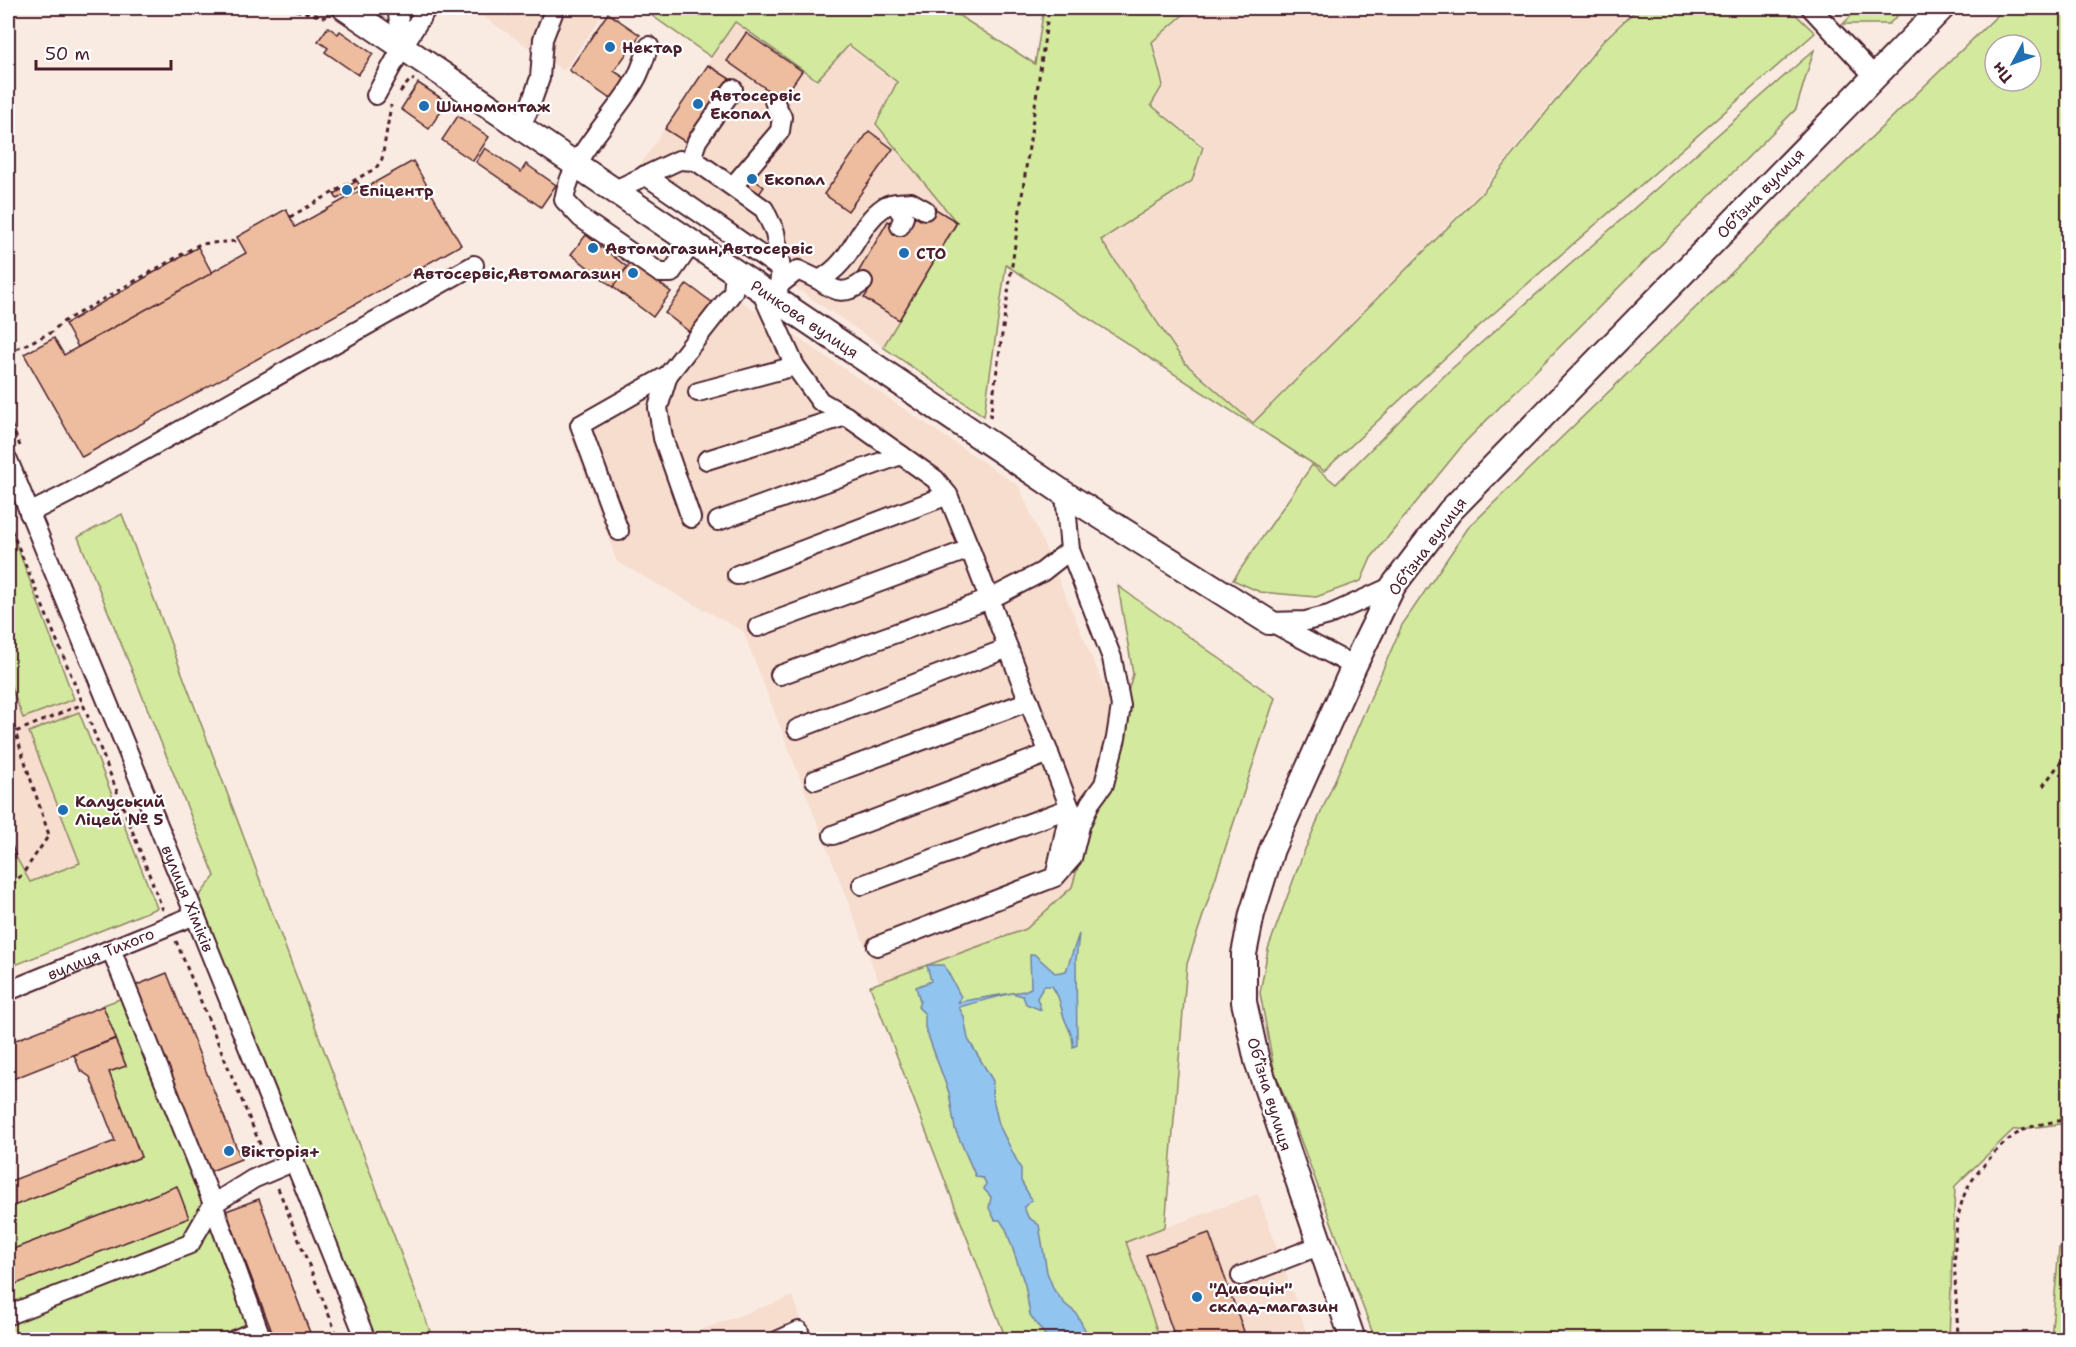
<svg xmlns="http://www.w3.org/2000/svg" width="2076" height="1347" viewBox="0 0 2076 1347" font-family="'Shantell Sans',sans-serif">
<rect width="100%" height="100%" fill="#faebe2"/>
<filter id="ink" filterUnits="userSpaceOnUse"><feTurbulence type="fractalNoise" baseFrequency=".0167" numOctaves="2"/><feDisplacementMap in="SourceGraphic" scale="12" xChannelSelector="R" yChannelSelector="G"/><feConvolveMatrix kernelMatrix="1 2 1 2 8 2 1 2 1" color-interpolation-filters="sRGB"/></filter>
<g filter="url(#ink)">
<g fill="#f6ddce">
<path d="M470 8H497L507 15 513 8H607L564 71Z"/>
<path d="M1193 8H1636L1601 40 1482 190 1253 422 1186 362 1103 241 1193 182 1205 146 1152 104 1165 85 1154 42Z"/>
<path d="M735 24 817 82 848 47 896 83 875 125 957 222 883 347 632 177Z"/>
<path d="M728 293 776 323 1019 486 1117 717 1072 887 1026 929 879 982 743 631 617 562 570 434 630 404Z"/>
<path d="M8 522 77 706 157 908 8 968Z"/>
<path d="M1258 1194 1309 1339H1160L1126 1242Z"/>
<path d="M793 1296 808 1339 673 1340Z"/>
</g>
<g fill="#d2e99e" stroke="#8e8464" stroke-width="1.5" fill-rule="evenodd">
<path d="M641 8H947L1035 64 1044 8H1191L1152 42 1163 85 1151 105 1203 147 1192 181 1101 240 1185 363 1253 423 1483 192 1603 41 1638 8H1789L1815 33 1478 327 1324 471 1006 265 984 416 883 347 957 223 876 124 897 82 849 45 817 80 735 22 711 57Z"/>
<path d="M1859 8H1905L1889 24H1843Z"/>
<path d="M2005 8H2068V1123L2013 1130 1955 1186 1949 1339H1375L1274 1069 1260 993 1268 949 1303 854 1402 625 1468 528ZM1995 45H2031V81H1995Z"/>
<path d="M1814 50 1796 109 1466 441 1371 558 1361 581 1316 597 1260 592 1233 580 1312 465 1336 484 1448 372Z"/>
<path d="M122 514 433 1339H372L196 900 215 876 78 537Z"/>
<path d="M8 522 74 699 23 718 8 678Z"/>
<path d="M1118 586 1275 698 1187 964 1165 1227 1126 1242 1160 1339H1006L870 986 1026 929 1072 887 1133 674Z"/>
<path d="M79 712 157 908 8 968V861L16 857 30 882 80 863 29 732Z"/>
<path d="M130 995 266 1339H8V1287L188 1218 176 1187 8 1251V1208L141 1157 109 1072 126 1065 101 1006Z"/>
<path d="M2068 1244V1339H2051L2059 1248Z"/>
</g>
<path fill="#91c4ee" stroke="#7582a0" stroke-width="1.5" d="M1079 934 1076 960 1077 1045 1073 1047C1074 1034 1066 1026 1063 1014 1059 1000 1060 999 1052 986H1044L1037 998 1041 1010 1026 1004 1023 996 1012 993 959 1007 964 1017 968 1039 993 1081 992 1094 999 1125 1021 1169V1181L1032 1200 1024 1207 1028 1217 1039 1225 1047 1272 1054 1290 1065 1304 1076 1313 1090 1339H1048L1030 1315 1025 1285 1006 1229 1000 1220H995L989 1208 991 1197 984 1189 986 1183 983 1178 976 1177 955 1129 949 1093 925 1027V1014L918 1007 920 1001 916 987 931 981 927 965H944L961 997 958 1002 1024 991 1031 988 1030 955 1034 954 1055 973 1066 971Z"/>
<g fill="#eebd9f" stroke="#4a1f2b" stroke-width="1.5">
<path d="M497 8H513L508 15Z"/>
<path d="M608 13 640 35 614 71 628 80 613 101 569 70Z"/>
<path d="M328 27 338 34 340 31 373 54 358 75 325 52 328 48 318 41Z"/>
<path d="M746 33 802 71 782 100 727 61Z"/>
<path d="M708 65 730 79 687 143 665 129Z"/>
<path d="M418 83 447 102 429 129 401 109Z"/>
<path d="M458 116 489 137 473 161 442 140Z"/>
<path d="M869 131 893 149 848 211 824 194Z"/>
<path d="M485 148 521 172 526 164 556 185 541 207 476 162Z"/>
<path d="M413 161 461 245 82 457 24 354 54 338 64 355 246 253 237 237 286 209 295 227Z"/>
<path d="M753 179 764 187 757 197 745 188Z"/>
<path d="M357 181 360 186 337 199 334 194Z"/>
<path d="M929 205 957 222 899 320 864 298 872 286 856 276 888 221 905 231 914 216 920 220Z"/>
<path d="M586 235 627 267 613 287 571 254Z"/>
<path d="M198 247 212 273 78 347 65 324Z"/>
<path d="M631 262 671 292 653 317 613 287Z"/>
<path d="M687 284 713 303 691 333 665 313Z"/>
<path d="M8 835 16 857 8 861Z"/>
<path d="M167 973 241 1159 206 1173 132 987Z"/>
<path d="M103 1006 116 1038 8 1081V1043Z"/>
<path d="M115 1039 126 1066 109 1072 141 1157 8 1208V1182L115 1141 90 1077 80 1070 74 1055Z"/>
<path d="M177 1186 189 1218 8 1287V1251Z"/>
<path d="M259 1199 312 1338 308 1340H275L226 1211Z"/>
<path d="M1209 1233 1247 1340H1176L1146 1255Z"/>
</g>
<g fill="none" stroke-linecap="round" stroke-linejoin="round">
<defs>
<g id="minor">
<path d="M397 8 403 46"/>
<path d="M1811 8 1874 76"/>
<path d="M649 46C645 56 642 67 637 77 615 118 572 151 564 200L581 218 660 273H671L692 243"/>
<path d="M376 95 403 46 427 8"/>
<path d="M520 127 529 109 540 78 543 39 555 8"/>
<path d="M696 161 693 153 697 141 733 89"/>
<path d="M645 175 781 269"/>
<path d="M733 186 780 131 782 117 774 101"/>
<path d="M613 191 679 160 696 161 764 209 775 232 781 269 777 300"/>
<path d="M891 204 897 207 904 217 900 226"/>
<path d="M819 280C836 293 846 295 863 282"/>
<path d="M779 285 798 270 819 280C855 261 855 227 884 207 890 202 903 203 911 202L925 210"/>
<path d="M760 289 795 366 820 401 846 416 935 479 948 495 970 549 1070 808 1055 877 877 946"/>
<path d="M698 392 795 366"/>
<path id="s1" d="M8 460 195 915 366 1340"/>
<path d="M707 460 846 416"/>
<path d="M29 513 69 493 474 265"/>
<path d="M691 518 663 438 658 408 668 375 733 292 735 272"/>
<path d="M718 521 901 455"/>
<path d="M619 531 580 425 668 375"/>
<path d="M737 575 948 495"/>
<path d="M1269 622 1306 621 1329 615 1393 586"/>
<path d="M1271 622 1354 666"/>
<path d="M758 627 970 549"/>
<path d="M780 675 990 599 1042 572 1070 550 1065 494"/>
<path d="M797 729 1008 648"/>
<path d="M815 780 1029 701"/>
<path d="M833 835 1049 753"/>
<path d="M1056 876 1072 858 1080 826 1090 803 1104 784 1116 738 1121 706 1112 658 1070 550"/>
<path d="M862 885 1070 808"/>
<path d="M111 949 213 1204 262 1340"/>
<path id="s2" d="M8 991 195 915"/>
<path d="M1241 1276 1321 1245"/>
<path d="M8 1315 190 1244 213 1204 253 1179 295 1161"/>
<path d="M234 1340 258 1330"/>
<path d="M779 1340 799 1331"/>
</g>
<g id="major">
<path id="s3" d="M345 8 520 127 1065 494 1269 622"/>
<path d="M1353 1340 1257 1061 1244 1002V954L1252 914 1272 849 1354 666 1393 586 1450 511 1942 8"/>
</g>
</defs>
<use href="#minor" stroke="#4a1f2b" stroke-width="22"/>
<use href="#major" stroke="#4a1f2b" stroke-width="28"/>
<g stroke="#4a1f2b" stroke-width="3" stroke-dasharray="4.5 4.5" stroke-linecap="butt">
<path d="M287 8 328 18"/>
<path d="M400 92 411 79 414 80"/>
<path d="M290 217 376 168 382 159 391 105"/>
<path d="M8 353 52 332 61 323 200 244 237 241"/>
<path d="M8 417 20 446"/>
<path d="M990 418 1049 8"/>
<path d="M8 522 83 704 163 910"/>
<path d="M8 710 49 835 24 872 8 890"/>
<path d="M8 735 83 704"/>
<path d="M2043 786 2068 752"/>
<path d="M176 941 264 1154"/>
<path d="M278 1188 339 1340"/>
<path d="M1958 1340C1957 1294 1948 1236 1965 1193 1970 1181 1980 1170 1989 1159 1999 1147 2013 1134 2028 1128 2041 1123 2055 1122 2068 1119"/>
</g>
<use href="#minor" stroke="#fff" stroke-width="18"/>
<use href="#major" stroke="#fff" stroke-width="24"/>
</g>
</g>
<g fill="#1f6fb2" stroke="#fff" stroke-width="2">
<circle cx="610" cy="47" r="6"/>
<circle cx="698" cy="104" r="6"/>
<circle cx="424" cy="106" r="6"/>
<circle cx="752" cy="179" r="6"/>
<circle cx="347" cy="190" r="6"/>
<circle cx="593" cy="248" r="6"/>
<circle cx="904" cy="253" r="6"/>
<circle cx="633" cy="273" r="6"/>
<circle cx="63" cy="810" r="6"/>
<circle cx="229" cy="1151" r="6"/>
<circle cx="1197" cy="1297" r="6"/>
</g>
<g text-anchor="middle" stroke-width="4.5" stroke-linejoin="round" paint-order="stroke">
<g font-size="16" font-weight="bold" fill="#4a1f2b" stroke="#fff" text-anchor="start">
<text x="622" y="53">Нектар</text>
<text x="710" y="101">Автосервіс<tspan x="710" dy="18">Екопал</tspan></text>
<text x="436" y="112">Шиномонтаж</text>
<text x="764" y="185">Екопал</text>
<text x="359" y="196">Епіцентр</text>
<text x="605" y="254">Автомагазин,Автосервіс</text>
<text x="916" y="259">СТО</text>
<text x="621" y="279" text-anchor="end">Автосервіс,Автомагазин</text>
<text x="75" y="807">Калуський<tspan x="75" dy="18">Ліцей № 5</tspan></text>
<text x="241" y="1157">Вікторія+</text>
<text x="1209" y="1294">"Дивоцін"<tspan x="1209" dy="18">склад-магазин</tspan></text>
</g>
<g font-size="16" fill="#4a1f2b" stroke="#fff">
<text transform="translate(1760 193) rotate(-46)" y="6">Обʼїзна вулиця</text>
<text dy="6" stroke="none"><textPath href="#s3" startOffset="555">Ринкова вулиця</textPath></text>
<text transform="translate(1427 546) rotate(-53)" y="6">Обʼїзна вулиця</text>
<text dy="6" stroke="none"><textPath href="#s1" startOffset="474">вулиця Хіміків</textPath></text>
<text dy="6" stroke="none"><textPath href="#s2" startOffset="100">вулиця Тихого</textPath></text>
<text transform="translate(1270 1094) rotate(73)" y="6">Обʼїзна вулиця</text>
</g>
</g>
<rect width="2076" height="1347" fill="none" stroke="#fff" stroke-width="30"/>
<rect x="15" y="15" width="2046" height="1317" fill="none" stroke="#4a1f2b" stroke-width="2" filter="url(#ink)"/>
<g transform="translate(2013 63) rotate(229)"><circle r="28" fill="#ffffff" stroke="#b7a5aa" stroke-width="1.5"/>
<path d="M0-4.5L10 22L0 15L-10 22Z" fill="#1f6fb2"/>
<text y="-9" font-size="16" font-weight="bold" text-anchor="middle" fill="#4a1f2b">Пн</text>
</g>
<path d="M36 60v9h135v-9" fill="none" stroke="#4a1f2b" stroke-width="3"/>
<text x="45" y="60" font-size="18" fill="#4a1f2b" stroke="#ffffff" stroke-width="4.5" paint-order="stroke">50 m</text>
</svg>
